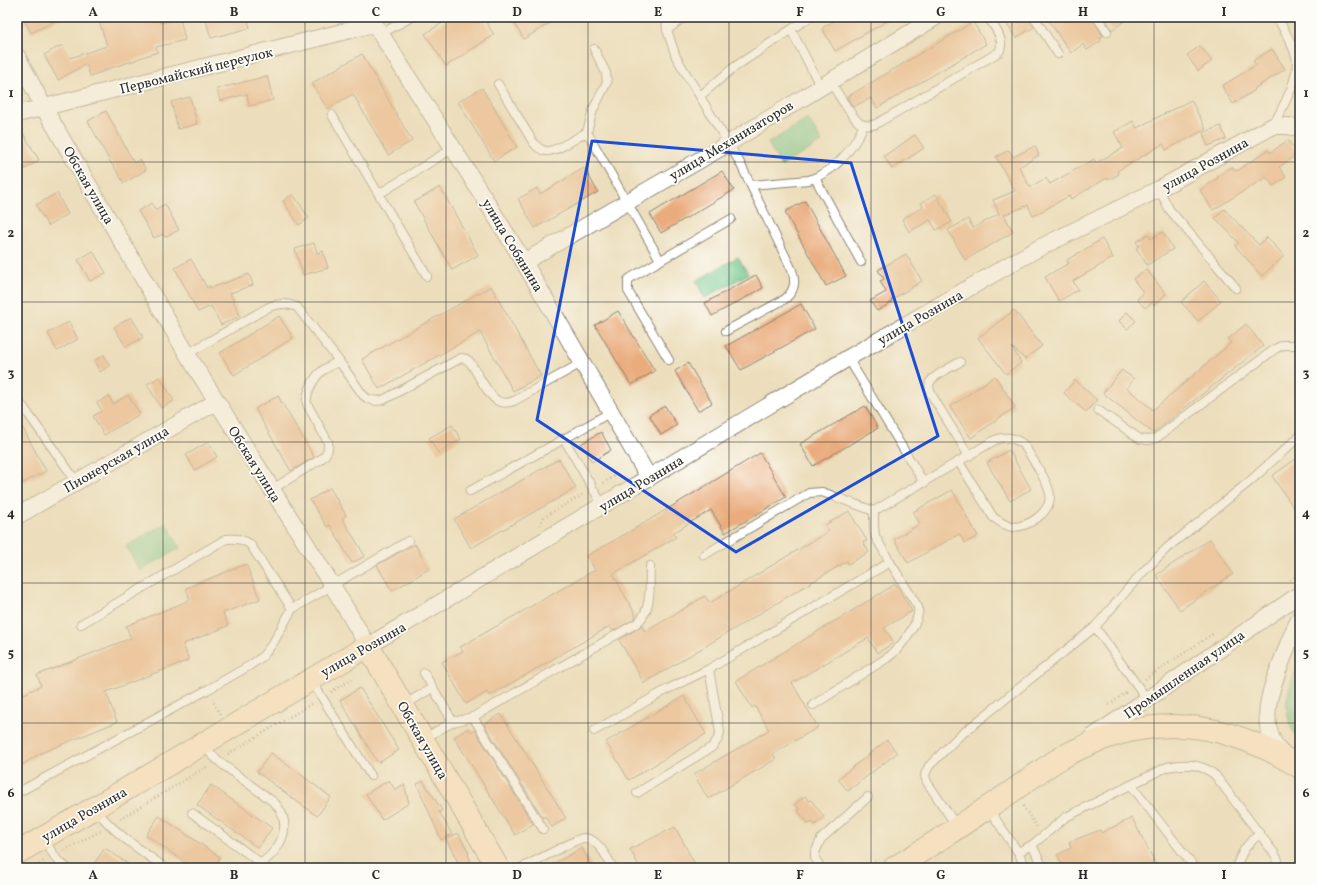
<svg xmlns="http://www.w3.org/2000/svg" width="1317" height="885" viewBox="0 0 1317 885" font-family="Vollkorn,serif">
<rect width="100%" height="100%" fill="#fdfcf7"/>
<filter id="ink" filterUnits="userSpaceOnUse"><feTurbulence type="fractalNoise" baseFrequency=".025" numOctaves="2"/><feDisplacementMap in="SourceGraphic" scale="8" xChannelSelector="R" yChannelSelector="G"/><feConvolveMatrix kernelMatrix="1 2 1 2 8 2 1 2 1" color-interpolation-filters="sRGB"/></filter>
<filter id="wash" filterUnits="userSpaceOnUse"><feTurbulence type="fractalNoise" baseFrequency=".012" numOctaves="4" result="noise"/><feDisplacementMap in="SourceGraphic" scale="16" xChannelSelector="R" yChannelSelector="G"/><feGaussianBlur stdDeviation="0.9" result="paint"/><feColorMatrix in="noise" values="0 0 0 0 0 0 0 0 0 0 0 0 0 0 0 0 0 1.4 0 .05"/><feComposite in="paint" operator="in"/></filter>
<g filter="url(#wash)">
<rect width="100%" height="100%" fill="#ecdebc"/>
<g fill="#71c88d" stroke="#4e7a5c">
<path d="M808 119 822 142 781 166 768 143Z"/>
<path d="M738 257 748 274 705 298 696 281Z"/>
<path d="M166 523 180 548 140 571 126 546Z"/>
<path d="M1300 661V740C1290 731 1285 712 1287 699 1289 688 1295 671 1300 661Z"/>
</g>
<g id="blocks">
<g fill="#eaac7d">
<path d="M23 17H63L31 33Z"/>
<path d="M98 17H158L160 23 180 18 185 40 156 47 158 52 136 59V60L107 69V70L90 76 86 64 58 80 44 55 62 45 70 58 107 46Z"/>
<path d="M205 17H247L250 28 211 38Z"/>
<path d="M451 17H483L494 35 446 66 425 34Z"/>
<path d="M510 17H560L524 39Z"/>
<path d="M840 17H894L835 51 822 28Z"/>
<path d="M1002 17H1029L1034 27 1016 38Z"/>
<path d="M1041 17H1092L1103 36 1100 38 1101 41 1087 50 1083 44 1071 53 1047 18 1043 21Z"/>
<path d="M1104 17H1130L1112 30Z"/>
<path d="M973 22 986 44 877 108 871 98 853 107 847 97Z"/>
<path d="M1200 46 1212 61 1198 71 1187 55Z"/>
<path d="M1272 49 1285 69 1254 89 1255 90 1233 104 1222 86 1256 65 1253 61Z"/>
<path d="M362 54 412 141 388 155 353 94 327 109 312 83Z"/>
<path d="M267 76 273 100 249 106 247 94 220 101 217 89Z"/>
<path d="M482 88 517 147 494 161 458 102Z"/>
<path d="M190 97 197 124 178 129 171 102Z"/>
<path d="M1191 100 1206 129 1166 150 1163 144 1117 171 1119 174 1108 180 1107 178 1071 199 1069 196 1033 216 1028 205 1004 215 1013 232 965 260 948 230 968 219 973 228 999 214 993 200 1015 191 996 157 1009 150 1013 157 1035 146 1039 155 1019 167 1030 187 1046 178 1050 184 1094 159 1096 163 1123 148 1114 132 1133 121 1137 128Z"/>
<path d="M106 111 134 163 140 159 146 170 124 183 113 165H112L88 121Z"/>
<path d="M17 123 39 160 25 169 17 155Z"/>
<path d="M1221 126 1226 139 1208 146 1203 133Z"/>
<path d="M915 135 924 148 892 169 884 156Z"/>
<path d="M1288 140 1298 154 1279 167 1286 177 1273 186 1266 177 1213 210 1200 190 1218 178 1217 177 1232 167 1235 171 1237 170V171L1268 150 1270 153Z"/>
<path d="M584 168 598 192 535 228 518 199 537 188 540 194Z"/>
<path d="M722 171 734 190 661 233 650 214Z"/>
<path d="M440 187 478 255 452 270 414 202Z"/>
<path d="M57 193 68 214 48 226 36 205Z"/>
<path d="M293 194 309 218 299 225 283 201Z"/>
<path d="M936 194 952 222 936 230 930 220 909 232 902 219 923 207 921 203Z"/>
<path d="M805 201 846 276 826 286 785 212Z"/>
<path d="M152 203 155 210 165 204 179 230 165 237 163 234 154 238 138 211Z"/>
<path d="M1224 209 1259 245 1267 237 1284 256 1262 276 1235 246 1239 243 1215 218Z"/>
<path d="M1163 232 1173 249 1147 265 1136 248 1139 246 1136 242 1148 234 1151 239Z"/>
<path d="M1102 239 1113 258 1073 281 1078 290 1059 301 1045 277 1069 263 1067 260Z"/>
<path d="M314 243 317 253 323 251 328 268 303 275 295 249Z"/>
<path d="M93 251 106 273 90 281 78 260Z"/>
<path d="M906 254 922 281 891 300 892 302 877 311 870 301 886 292 880 281 884 279 878 270Z"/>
<path d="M191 259 207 288 210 286 211 288 249 274 253 285 230 293 240 316 221 325 211 306 198 312 175 268Z"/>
<path d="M1146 269 1166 294 1154 305 1152 303 1145 308 1137 299 1144 293 1133 279Z"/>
<path d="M756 275 763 288 712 316 705 303Z"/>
<path d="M1204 281 1221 301 1198 321 1181 302Z"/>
<path d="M491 286 541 376 513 391 480 332 379 389 362 359Z"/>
<path d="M801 304 815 329 741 370 726 346Z"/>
<path d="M1014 310 1042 346 1025 359 1012 347 1021 363 1006 374 978 338Z"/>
<path d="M618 311 655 371 631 385 595 325Z"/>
<path d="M1127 312 1136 321 1127 329 1119 321Z"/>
<path d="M279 316 293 338 234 375 220 353Z"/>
<path d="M131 317 143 337 126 347 114 327Z"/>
<path d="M69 322 78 339 57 351 48 333Z"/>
<path d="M1246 324 1263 346 1153 433 1103 393 1122 370 1134 379 1127 388 1153 410 1231 343 1228 339Z"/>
<path d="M104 355 110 366 100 372 94 361Z"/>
<path d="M688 363 712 403 698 411 675 371Z"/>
<path d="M995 376 1015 407 971 438 950 407Z"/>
<path d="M160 377 174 401 161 408 147 384Z"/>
<path d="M1075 380 1097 400 1086 412 1064 393Z"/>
<path d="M128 395 140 414 104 435 93 416 102 411 97 403 109 396 113 404Z"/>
<path d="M278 396 314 457 291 471 255 409Z"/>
<path d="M665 406 677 425 661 435 649 415Z"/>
<path d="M865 406 878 428 813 466 800 444Z"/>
<path d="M17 417 46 471 23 483 17 470Z"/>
<path d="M452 425 461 439 438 453 429 438Z"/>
<path d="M601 432 611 450 592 462 581 444Z"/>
<path d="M208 442 217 457 195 470 186 455Z"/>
<path d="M1009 450 1031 489 1010 501 987 463Z"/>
<path d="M760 453 786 497 725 533 711 510 673 533 676 537 613 574 636 616 634 619 613 631 610 626 489 696 487 692 466 704 442 662 463 651 460 647 595 570 587 556 641 525Z"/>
<path d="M1300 456V517L1272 476Z"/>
<path d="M559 459 576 488 471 548 454 519Z"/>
<path d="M330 488 346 515 342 518 365 556 352 563 330 525 327 527 310 500Z"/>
<path d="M952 490 978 536 965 543 959 534 908 563 894 539 920 524 913 512Z"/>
<path d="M849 511 867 541 863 542 869 552 848 564 847 561 644 683 619 640 642 626 645 632 705 596 710 603 829 531 825 525Z"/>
<path d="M1210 539 1233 574 1180 610 1156 575Z"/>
<path d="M415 544 429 569 392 591 377 565Z"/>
<path d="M246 564 260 599 223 613 228 626 183 644 189 660 106 692 117 722 41 753 17 768V697L41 686 37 675 131 638 126 626 190 600 186 588Z"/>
<path d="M896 584 912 611 884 628 894 643 877 653 868 638 792 683 818 727 773 754 776 759 708 799 694 774 769 730 755 706 752 708 736 681Z"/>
<path d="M360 688 399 750 378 763 340 700Z"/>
<path d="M684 696 706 734 629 780 606 742Z"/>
<path d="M501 714 566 818 552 827 545 816 543 818 484 724Z"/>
<path d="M469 728 472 732 475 730 533 824 515 835 454 737Z"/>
<path d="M887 740 897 753 848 791 838 779Z"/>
<path d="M271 753 331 797 317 816 257 772Z"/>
<path d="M389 780 395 790 404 784 409 803 382 820 366 794Z"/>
<path d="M423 781 442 810 439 812 452 834 441 840 417 784Z"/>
<path d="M211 785 272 828 258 848 197 805Z"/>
<path d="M805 796 809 801 811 800 824 817 815 825 812 822 809 824 798 811 800 810 795 804Z"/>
<path d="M159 816 220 857 213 868H193L146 835Z"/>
<path d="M1132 818 1158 868H1064L1057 855 1071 848 1069 842 1100 830 1101 833Z"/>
<path d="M675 827 697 868H640L630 849Z"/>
<path d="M458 833 469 853 468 854 473 868H461L446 839Z"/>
<path d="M105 848 134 868H91Z"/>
<path d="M582 848 593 868H546Z"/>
</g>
</g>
</g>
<g filter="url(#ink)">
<use href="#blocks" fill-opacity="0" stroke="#8c8474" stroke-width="1"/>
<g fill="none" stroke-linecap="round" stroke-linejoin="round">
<defs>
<g id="lane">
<path d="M666 17 667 30 676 57 739 161 792 270C796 282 795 290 785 299L726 331"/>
<path d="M1034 17 1058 54"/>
<path d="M1097 17 1107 32"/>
<path d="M667 30 684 17"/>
<path d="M791 30 807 60 820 86"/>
<path d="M380 34 412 17"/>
<path d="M830 81C836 90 852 119 861 124 866 126 871 126 876 124L999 52C1006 40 994 27 988 17"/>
<path d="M498 84 533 142C536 146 540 150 546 151 557 152 577 137 587 132L660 260"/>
<path d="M700 96 733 68 810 17"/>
<path d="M332 115 427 276"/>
<path d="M1273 126C1282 108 1301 77 1296 56 1292 43 1284 30 1277 17"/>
<path d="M587 132 593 110 607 82 606 73 594 49"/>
<path d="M815 178 861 262"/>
<path d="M752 185 809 180C836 171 853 149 864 125"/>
<path d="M1159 189 1169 209 1236 288"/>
<path d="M379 194 453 148"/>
<path d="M187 354 269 307C280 303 286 303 297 307L339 361 363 395 368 399 376 401 383 400 461 358 466 359 470 362C477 372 488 396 498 401 503 404 508 403 514 401L583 362"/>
<path d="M848 358 924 483"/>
<path d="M669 360 628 291V280L632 277 731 219"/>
<path d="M960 362C953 366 934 375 930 382 928 385 930 390 931 394L969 456"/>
<path d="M17 400 24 408 76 481"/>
<path d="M1098 410 1140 439 1148 440 1155 439 1275 349 1283 345H1300"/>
<path d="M271 490 321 459C327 454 329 450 328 442L307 404C305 395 314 377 322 371 327 367 334 364 339 361"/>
<path d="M470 491 564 439"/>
<path d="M603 506 564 439 611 412"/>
<path d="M704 555 809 493 822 492 874 511 995 440C1006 436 1015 437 1024 445 1031 457 1051 485 1050 497 1049 514 1028 527 1012 527 1005 526 999 521 993 517L959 462"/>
<path d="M81 624 226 539C236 538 242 539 250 544L292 609"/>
<path d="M1095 627 1147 699"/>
<path d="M424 673 453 722"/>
<path d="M311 680 371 776"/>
<path d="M404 705 432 688"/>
<path d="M813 705 887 658C899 650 921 622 918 607L890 562"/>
<path d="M473 717 543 829"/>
<path d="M594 731 668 689 709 669"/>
<path d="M423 739 453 722 473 717 637 623C653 610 649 585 650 566"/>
<path d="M204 744 211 754 222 764 275 803C296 828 278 854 254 868"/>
<path d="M1131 785 1195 868"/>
<path d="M17 793 207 690 249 666 262 657 273 643 292 609 408 541"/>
<path d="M637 793 712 747 718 739 720 732 709 669 890 562 875 536 874 526V511"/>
<path d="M95 808C113 833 141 850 165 868"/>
<path d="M988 808 1018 852 1026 868"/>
<path d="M192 813 262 864"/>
<path d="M957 827 927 782 925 776 926 772 929 766 957 738 1095 627 1142 573 1167 548 1249 482 1300 436"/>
<path d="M43 838 57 860 67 868"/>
<path d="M1032 845 1043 868"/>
<path d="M1018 852 1032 845 1066 817 1167 767C1185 763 1200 763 1215 775L1274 853 1278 860 1276 868"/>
<path d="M521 868 575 841C578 840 581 838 584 838 598 838 607 858 613 868"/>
<path d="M821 868 815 858V853L821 839 868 797"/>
<path d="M1236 868C1242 852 1245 845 1260 834"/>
</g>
<g id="street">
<path d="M370 17 453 148 524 262 649 478"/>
<path d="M17 56 44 108 187 354 332 585 368 646 848 358 1007 266 1039 248 1159 189 1273 126H1287L1300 128"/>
<path d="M17 114 374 24"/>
<path d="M524 262 729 143 936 17"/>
<path d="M17 516 216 402"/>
<path d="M1091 738 1300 594"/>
<path d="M1284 756C1255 728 1270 690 1283 658 1288 644 1293 630 1300 618"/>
</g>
<g id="secondary">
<path d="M17 853C135 785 251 715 368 646L498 868"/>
<path d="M894 868C933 845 970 819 1008 794 1027 781 1049 764 1068 754 1151 711 1221 719 1300 767"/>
</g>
</defs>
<use href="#lane" stroke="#8c8474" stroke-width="10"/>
<use href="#street" stroke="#8c8474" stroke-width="18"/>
<use href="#secondary" stroke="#8c8474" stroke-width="24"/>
<g stroke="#8c8474" stroke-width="2.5" stroke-dasharray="1 3" stroke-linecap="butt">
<path d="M603 483 615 476"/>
<path d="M540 525 544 517 584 494"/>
<path d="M1290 580 1300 574"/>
<path d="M1145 679 1214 633"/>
<path d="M331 692 352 679"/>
<path d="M212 699 220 714"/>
<path d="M1109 705 1128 691"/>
<path d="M228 754 313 703"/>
<path d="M1023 806 1037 827"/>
<path d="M120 819 208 766"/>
<path d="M64 850 101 831"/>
<path d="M32 868 44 861"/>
<path d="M864 868 878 860"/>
</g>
<use href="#lane" stroke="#fff" stroke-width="8"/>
<use href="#street" stroke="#fff" stroke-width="16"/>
<use href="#secondary" stroke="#fee5c5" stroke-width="22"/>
</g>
</g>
<path d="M0 0H1317V885H0ZM592 141 851 163 938 436 736 552 537 420Z" fill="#ecdebc" fill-opacity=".55" fill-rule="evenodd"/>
<path fill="none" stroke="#1d4ed8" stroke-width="3" stroke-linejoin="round" d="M592 141 851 163 938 436 736 552 537 420Z"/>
<path fill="none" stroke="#2b2b2b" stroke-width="1" stroke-opacity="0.55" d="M163 17V868M305 17V868M446 17V868M588 17V868M729 17V868M871 17V868M1012 17V868M1154 17V868M17 162H1300M17 302H1300M17 442H1300M17 583H1300M17 723H1300"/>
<g text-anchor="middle" stroke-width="3.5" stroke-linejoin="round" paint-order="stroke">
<g font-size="14" fill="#2b2b2b" stroke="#fdfcf7">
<text transform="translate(196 70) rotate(-14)" y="5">Первомайский переулок</text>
<text transform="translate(731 140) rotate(-31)" y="5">улица Механизаторов</text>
<text transform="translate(1205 164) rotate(-29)" y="5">улица Рознина</text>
<text transform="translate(89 185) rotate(60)" y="5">Обская улица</text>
<text transform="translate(513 245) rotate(59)" y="5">улица Собянина</text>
<text transform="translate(920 317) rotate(-30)" y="5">улица Рознина</text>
<text transform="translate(116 459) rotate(-30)" y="5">Пионерская улица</text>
<text transform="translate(255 464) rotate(58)" y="5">Обская улица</text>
<text transform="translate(641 483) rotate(-31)" y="5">улица Рознина</text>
<text transform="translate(363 649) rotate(-30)" y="5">улица Рознина</text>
<text transform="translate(1184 674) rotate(-35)" y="5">Промышленная улица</text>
<text transform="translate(423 740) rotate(60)" y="5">Обская улица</text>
<text transform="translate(84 814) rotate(-30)" y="5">улица Рознина</text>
</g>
</g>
<rect width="1317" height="885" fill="none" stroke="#fdfcf7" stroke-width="44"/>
<rect x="22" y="22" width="1273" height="841" fill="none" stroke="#2b2b2b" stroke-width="1.5"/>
<g font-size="13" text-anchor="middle" font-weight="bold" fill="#2b2b2b">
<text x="93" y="16">A</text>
<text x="234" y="16">B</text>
<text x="376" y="16">C</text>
<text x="517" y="16">D</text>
<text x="658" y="16">E</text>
<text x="800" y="16">F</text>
<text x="941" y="16">G</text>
<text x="1083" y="16">H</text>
<text x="1224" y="16">I</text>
<text x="11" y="97">1</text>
<text x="1306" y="97">1</text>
<text x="11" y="237">2</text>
<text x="1306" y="237">2</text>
<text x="11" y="377">3</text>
<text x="1306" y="377">3</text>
<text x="11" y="517">4</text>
<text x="1306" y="517">4</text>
<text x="11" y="657">5</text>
<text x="1306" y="657">5</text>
<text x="11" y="797">6</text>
<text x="1306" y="797">6</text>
<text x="93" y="879">A</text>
<text x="234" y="879">B</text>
<text x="376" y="879">C</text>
<text x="517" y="879">D</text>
<text x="658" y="879">E</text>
<text x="800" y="879">F</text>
<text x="941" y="879">G</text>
<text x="1083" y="879">H</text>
<text x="1224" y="879">I</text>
</g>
</svg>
